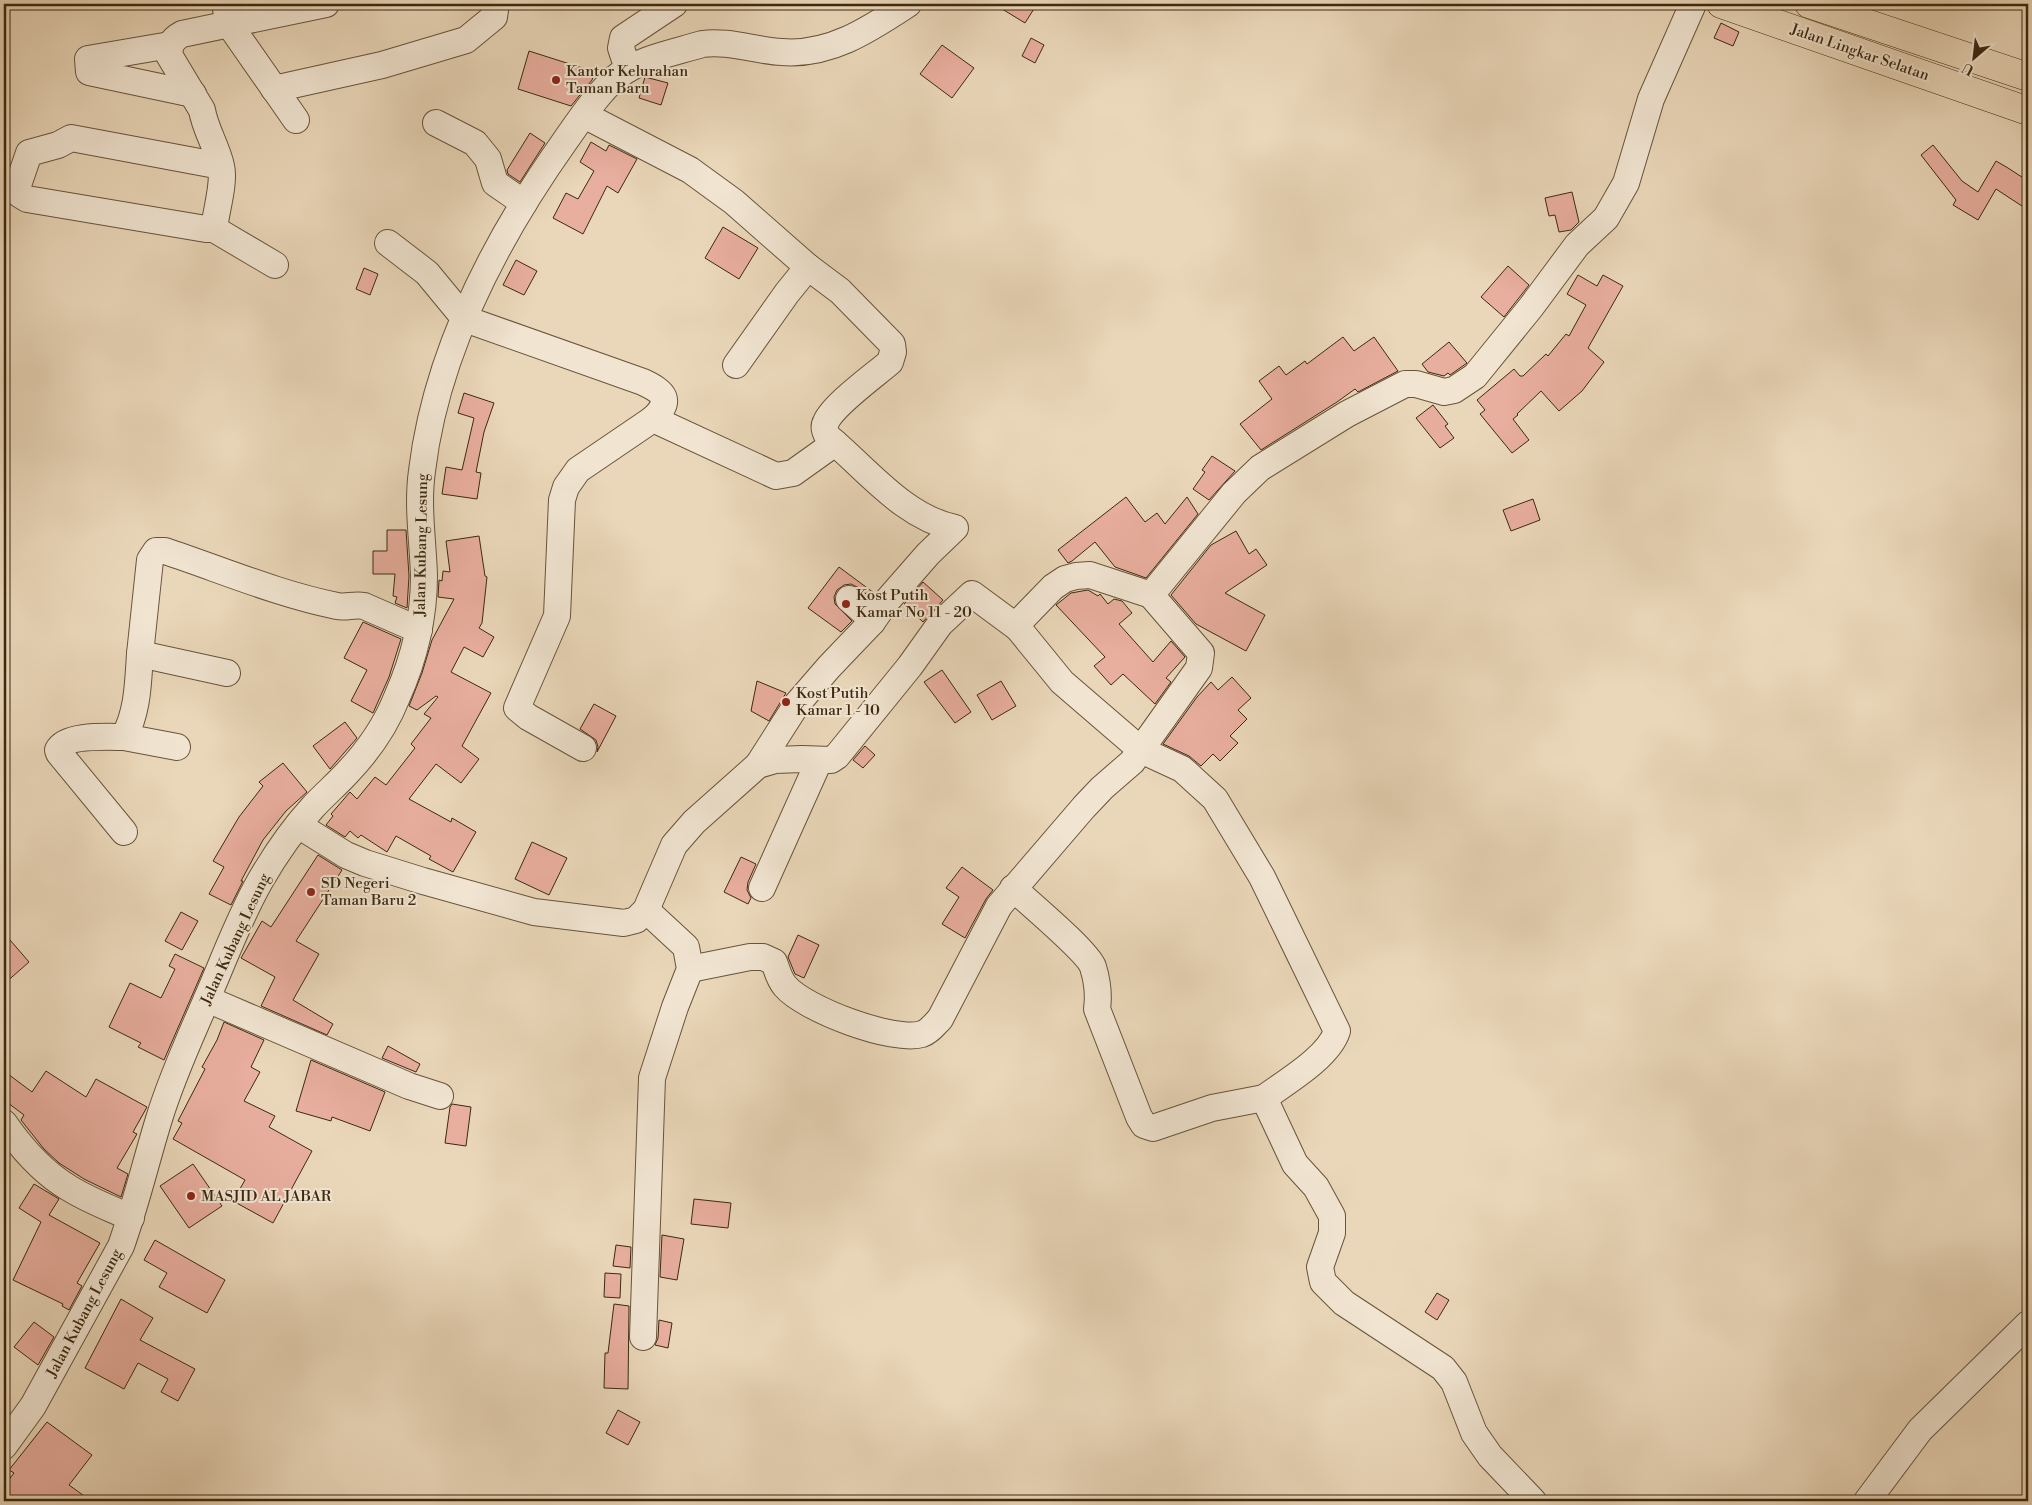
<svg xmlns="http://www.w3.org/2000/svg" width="2032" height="1505" viewBox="0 0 2032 1505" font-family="'Libre Bodoni',serif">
<rect width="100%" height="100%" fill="#ead7b9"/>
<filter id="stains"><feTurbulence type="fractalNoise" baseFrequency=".004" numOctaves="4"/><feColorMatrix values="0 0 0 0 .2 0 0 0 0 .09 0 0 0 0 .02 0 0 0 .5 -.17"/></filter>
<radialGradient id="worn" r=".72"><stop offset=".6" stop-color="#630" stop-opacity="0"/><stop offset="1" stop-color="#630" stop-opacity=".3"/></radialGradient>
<g fill="#e8ae9e" stroke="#3c2910">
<path d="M994 4H1037L1025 23Z"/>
<path d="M1721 23 1739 32 1733 46 1714 38Z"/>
<path d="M1031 38 1044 45 1035 63 1022 56Z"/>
<path d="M942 45 974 68 952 98 920 74Z"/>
<path d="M529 51 595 72 592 80 571 106 518 89Z"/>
<path d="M645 77 668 83 661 105 639 98Z"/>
<path d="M530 133 545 143 520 182 508 174 507 170Z"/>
<path d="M591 142 606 151 609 145 637 159 618 193 607 186 583 234 553 218 566 193 578 199 594 171 580 162Z"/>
<path d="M1933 145 1962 181 1978 192 1996 161 2008 168 2028 181V210L1996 189 1978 220 1953 205 1956 200 1921 155Z"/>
<path d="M1572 192 1579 222 1571 230 1559 232 1555 215 1549 216 1545 198Z"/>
<path d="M723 227 758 248 739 279 705 258Z"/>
<path d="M516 260 537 271 524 295 503 285Z"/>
<path d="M1508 266 1529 285 1504 317 1481 297Z"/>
<path d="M364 268 378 274 370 295 356 289Z"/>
<path d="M1578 275 1597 286 1603 275 1623 286 1588 348 1604 362 1582 391 1559 411 1541 391 1517 414 1518 415 1513 419 1529 440 1512 453 1480 414 1485 410 1477 400 1514 369 1520 376H1523L1546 354 1548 356 1566 334 1569 336 1586 305 1567 294Z"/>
<path d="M1343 337 1354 351 1374 337 1398 371 1358 392 1355 389 1337 402 1261 450 1240 424 1272 399 1259 381 1279 366 1286 375 1305 361 1307 364Z"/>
<path d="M1449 342 1467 363 1450 375 1448 373 1444 376 1428 372 1422 364Z"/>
<path d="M464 393 494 403 484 432 476 472 481 473 477 499 442 494 446 467 462 470 474 418 458 413Z"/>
<path d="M1433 405 1448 424 1445 426 1454 438 1440 448 1416 418Z"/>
<path d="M1212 456 1235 471 1209 500 1193 489 1205 472 1202 470Z"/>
<path d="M1126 497 1145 522 1157 513 1165 524 1187 497 1198 514 1146 578 1115 567 1095 542 1072 561 1068 563 1058 550Z"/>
<path d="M1533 499 1540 520 1511 531 1503 510Z"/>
<path d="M387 530H406L409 576 407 608 395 603 397 597 393 596 395 574H373V551H387Z"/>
<path d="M1236 531 1249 554 1256 549 1267 565 1225 593 1265 615 1246 651 1196 624 1171 595 1211 545Z"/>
<path d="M479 536 485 576 487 577 482 623 479 628 494 637 483 657 464 647 451 672 491 693 462 746 479 759 461 783 436 764 409 799 451 822 452 818 476 832 453 872 429 859 431 856 396 836 387 852 361 835 358 838 350 831 345 837 326 825 333 816 331 814 350 792 357 799 375 777 386 785 415 748 411 744 431 718 424 714 438 697 436 696 417 710 409 706 422 673 432 640 454 599 438 597 439 580 442 581 443 571 450 572 446 541Z"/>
<path d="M839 567 874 593 871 598 859 588 851 584 844 585 837 590 834 597 835 604 852 621 841 632 808 608Z"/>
<path d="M923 582 943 600 923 622 904 604Z"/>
<path d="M1088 590 1098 596 1100 594 1108 604 1114 599 1122 601 1132 613 1119 624 1153 662 1171 641 1185 657 1166 678 1171 682 1155 704 1123 674 1111 685 1094 666 1105 657 1056 605 1071 593Z"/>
<path d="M363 622 401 639 389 677 373 713 351 701 367 670 344 658Z"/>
<path d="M942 670 971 712 955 723 924 682Z"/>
<path d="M1232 677 1251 698 1238 710 1247 719 1230 736 1238 743 1220 761 1213 754 1201 766 1189 756 1163 744 1197 697 1211 682 1218 690Z"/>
<path d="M757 681 786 693 769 721 751 711Z"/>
<path d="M1001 681 1016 706 992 720 977 695Z"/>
<path d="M594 704 616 716 597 752 598 747 596 740 580 729Z"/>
<path d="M345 722 357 738 330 769 313 746Z"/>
<path d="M865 746 875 755 863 768 853 760Z"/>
<path d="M283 763 307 792 286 811 263 840 241 881H243L231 905 209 894 224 867 213 861 239 817 263 786 259 782Z"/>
<path d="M532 842 567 858 549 895 515 879Z"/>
<path d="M318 855 342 870 296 941 319 954 293 1000 333 1024 327 1035 261 1006 275 977 241 958 262 921 271 927Z"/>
<path d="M741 857 756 864 748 882 747 890 751 898 748 904 724 892Z"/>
<path d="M962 867 993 890 986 899 965 938 942 924 959 897 946 888Z"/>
<path d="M181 912 198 921 182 950 165 941Z"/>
<path d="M4 933 29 962 4 984Z"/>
<path d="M798 935 819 945 804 978 795 974 788 957Z"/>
<path d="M175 954 204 968 164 1060 138 1047 141 1043 109 1027 130 983 161 998 175 969 169 966Z"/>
<path d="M224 1022 264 1040 251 1067 260 1072 244 1101 275 1116 269 1127 312 1151 273 1223 233 1201 245 1180 173 1139 182 1123 178 1121 205 1069 202 1067 217 1040Z"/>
<path d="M388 1046 420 1064 416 1072 382 1058Z"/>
<path d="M311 1060 385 1092 370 1131 332 1117 331 1121 296 1111Z"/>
<path d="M4 1071 32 1092 46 1071 86 1097 96 1079 147 1107 133 1132 137 1134 117 1168 128 1174 121 1197 84 1179 59 1163 44 1149 21 1120 24 1115 4 1100Z"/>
<path d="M452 1104 471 1107 466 1146 445 1143 450 1107Z"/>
<path d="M193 1164 222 1206 189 1228 160 1186Z"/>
<path d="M34 1184 59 1199 49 1215 100 1243 77 1283 82 1286 69 1310 62 1306 63 1304 13 1280 41 1222 19 1208Z"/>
<path d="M694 1199 731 1203 728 1228 691 1224Z"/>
<path d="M662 1235 684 1239 677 1280 660 1277Z"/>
<path d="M155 1240 225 1280 207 1313 159 1287 167 1273 144 1260Z"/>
<path d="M616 1245 631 1247 630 1268 613 1266Z"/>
<path d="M605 1273 621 1274 620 1298 604 1297Z"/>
<path d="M1437 1293 1449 1300 1437 1320 1425 1312Z"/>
<path d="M121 1299 153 1318 140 1340 195 1369 178 1401 161 1392 168 1379 138 1363 124 1389 85 1368Z"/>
<path d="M614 1304 629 1306 628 1389 604 1388 605 1353H608Z"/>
<path d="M659 1320 672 1323 668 1348 655 1345 658 1338Z"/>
<path d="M34 1322 54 1337 38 1365 14 1347Z"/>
<path d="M618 1410 640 1422 628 1445 606 1433Z"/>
<path d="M47 1422 92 1455 69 1485 91 1501H4V1486L14 1473 9 1470Z"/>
</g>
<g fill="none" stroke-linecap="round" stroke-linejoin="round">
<defs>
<g id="minor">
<path d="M225 4 229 24 296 120"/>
<path d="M170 45 88 59 89 72 193 94"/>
<path d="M628 69 621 48 623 38 674 4"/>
<path d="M274 89 382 65 466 40 494 17 495 10 493 4"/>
<path d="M584 115 690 170 734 202 808 267 787 293 736 365"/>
<path d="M436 123 475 143 488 159 495 183 524 203"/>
<path d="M221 166 71 138 58 145 29 153 17 188 19 194 27 199 206 229H214C216 211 225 182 221 166 217 147 205 129 202 110L169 55C170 43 173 39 182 34L326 4"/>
<path d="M214 229 275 265"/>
<path d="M388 243 427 273 465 319 643 382C664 392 673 400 653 419L578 470 566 487 562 500 557 616 517 708 528 717 583 748"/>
<path d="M653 419 776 476 793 473 835 443"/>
<path d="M849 599 865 613 872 622"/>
<path d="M1018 628 1062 682 1141 750 1182 769 1215 799 1262 877 1337 1031C1329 1057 1286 1082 1264 1098L1295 1164 1316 1187 1332 1216V1233L1320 1267 1323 1282 1344 1303 1443 1368 1454 1382 1474 1433 1490 1456 1533 1501"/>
<path d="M227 673 140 654 150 560 156 551H165C222 570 278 594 337 606 346 608 354 604 364 606L419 630"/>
<path d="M124 737 177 747"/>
<path d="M758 765 797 704 829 667 872 622 886 602 928 554 955 528C903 517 867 469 828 437 825 432 823 427 826 422 833 405 875 375 890 362L893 352 892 344 840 291 808 267"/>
<path d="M298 825 346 855 365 863 423 881 534 912 624 923 636 920 646 910 674 845 694 822 758 765 775 760 802 759 831 760 837 756 910 666 940 624 972 594 1018 628 1020 621 1053 587 1065 579 1076 576 1090 575 1151 595"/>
<path d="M124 832 59 753 58 750C66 734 108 737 124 737 138 711 138 683 140 654"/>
<path d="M762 888 819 761"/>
<path d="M1013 888C1028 902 1088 952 1093 967 1097 980 1099 995 1097 1009L1139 1117 1144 1125 1153 1128 1212 1108 1264 1098"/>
<path d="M690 969 750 957H763L774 962C777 970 779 979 785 986 804 1009 894 1043 922 1034 929 1032 935 1024 940 1019L999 906 1084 807 1102 788 1132 762 1199 668 1201 653 1151 595 1234 493 1260 468 1347 414 1405 384H1416L1444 392 1454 390 1475 376 1531 307 1577 245 1606 218 1626 183 1651 99 1693 4"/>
<path d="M207 999 409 1086 440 1096"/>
<path d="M4 1123C22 1149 42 1172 69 1188 88 1200 110 1208 131 1218"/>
<path d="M643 1337 652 1078 675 1007 690 969 686 947 646 910"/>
<path d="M4 1446 33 1406 121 1246C136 1204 146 1161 159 1119 172 1076 191 1036 208 996 225 957 239 918 260 881 275 855 292 830 313 807 324 795 336 785 347 773 368 751 386 725 397 697 414 659 424 618 424 576 423 541 417 506 422 471 436 353 497 237 565 141 579 121 599 91 618 76 638 59 677 52 702 44 729 40 755 51 782 52 830 56 870 29 908 4"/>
<path d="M1867 1501 1920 1430 2028 1324"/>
</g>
<g id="highway">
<path d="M1721 4 2028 111"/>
<path d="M1809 4 2028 77"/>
</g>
</defs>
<use href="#minor" stroke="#68543a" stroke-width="28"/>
<use href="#highway" stroke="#3c2910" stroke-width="29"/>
<use href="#minor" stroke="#f1e5d2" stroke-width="26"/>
<use href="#highway" stroke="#ead7b9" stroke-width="28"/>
</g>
<g fill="#8f2418" stroke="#f1e5d2" stroke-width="2">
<circle cx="556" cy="80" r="5"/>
<circle cx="846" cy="604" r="5"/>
<circle cx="786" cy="702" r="5"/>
<circle cx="311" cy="892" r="5"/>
<circle cx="191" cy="1196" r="5"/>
</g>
<g text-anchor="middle" stroke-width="4" stroke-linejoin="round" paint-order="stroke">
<g font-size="15" fill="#3c2910" stroke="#f1e5d2">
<text transform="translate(1860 52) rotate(19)" y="5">Jalan Lingkar Selatan</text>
<text transform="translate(421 545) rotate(-89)" y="5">Jalan Kubang Lesung</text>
<text transform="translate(235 939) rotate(-65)" y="5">Jalan Kubang Lesung</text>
<text transform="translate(84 1313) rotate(-62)" y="5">Jalan Kubang Lesung</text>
</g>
<g font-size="15" fill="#3c2910" stroke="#f1e5d2" text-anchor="start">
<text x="566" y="76">Kantor Kelurahan<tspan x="566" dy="17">Taman Baru</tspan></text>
<text x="856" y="600">Kost Putih<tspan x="856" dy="17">Kamar No 11 - 20</tspan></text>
<text x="796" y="698">Kost Putih<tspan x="796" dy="17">Kamar 1 - 10</tspan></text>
<text x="321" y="888">SD Negeri<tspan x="321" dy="17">Taman Baru 2</tspan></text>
<text x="201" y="1201">MASJID AL JABAR</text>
</g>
</g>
<rect width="2032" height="1505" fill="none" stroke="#ead7b9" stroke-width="20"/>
<rect x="5" y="5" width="2022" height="1495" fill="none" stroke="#3c2910" stroke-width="2.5"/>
<rect x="10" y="10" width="2012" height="1485" fill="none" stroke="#3c2910"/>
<g transform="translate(1974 58) rotate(208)" stroke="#f1e5d2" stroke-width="4" paint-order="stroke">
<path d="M0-4L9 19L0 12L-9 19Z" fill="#3c2910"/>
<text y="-8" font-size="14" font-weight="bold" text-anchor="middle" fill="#3c2910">U</text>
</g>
<rect width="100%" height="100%" filter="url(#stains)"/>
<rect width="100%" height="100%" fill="url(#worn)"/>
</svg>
